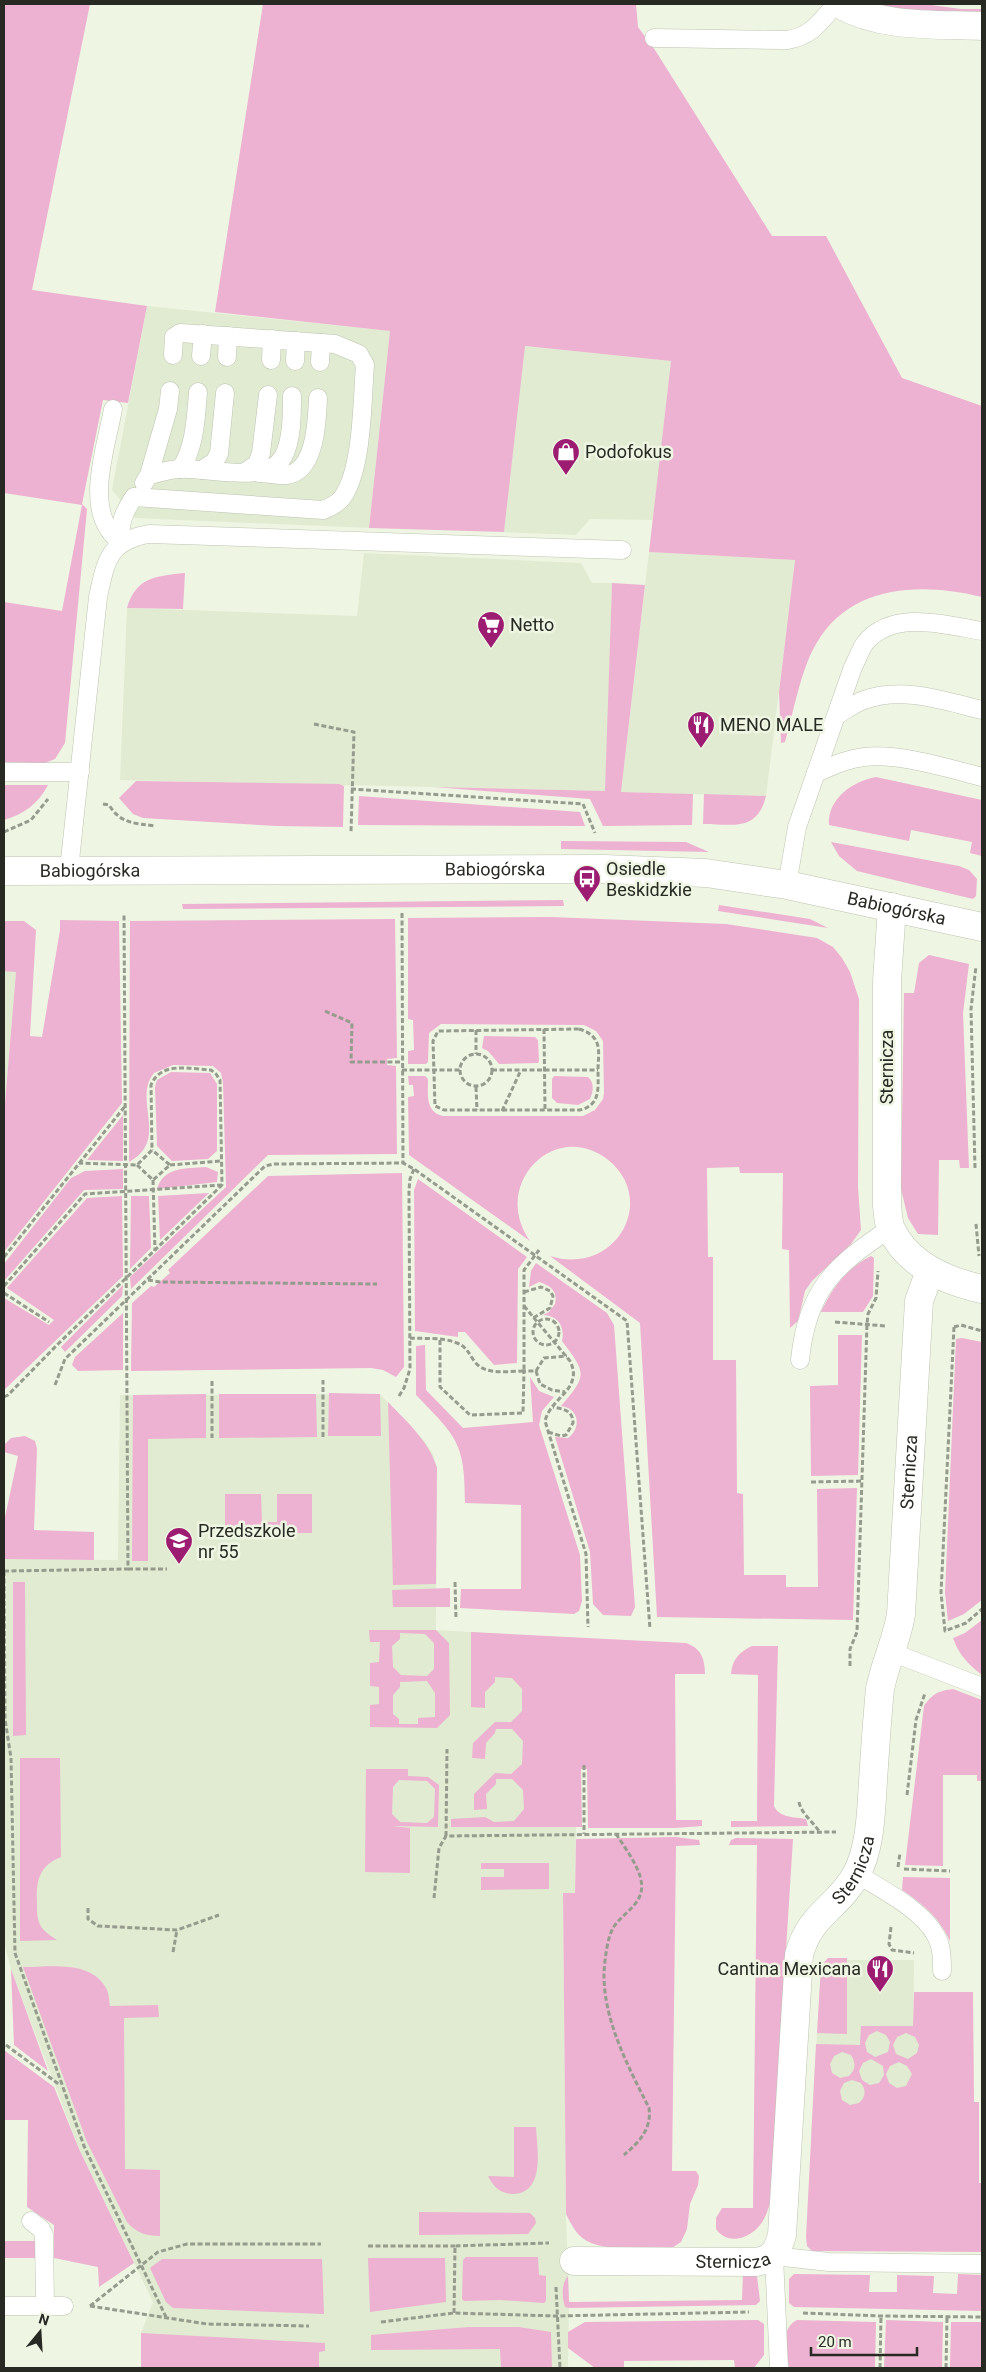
<svg xmlns="http://www.w3.org/2000/svg" width="986" height="2372" viewBox="0 0 986 2372" font-family="Roboto,sans-serif">
<rect width="100%" height="100%" fill="#eef6e3"/>
<g fill="#e0ebd1">
<path d="M147 306 390 331 369 528 135 518 112 490Z"/>
<path d="M524 346 671 361 653 520 590 519 576 535 504 532Z"/>
<path d="M649 552 795 560 766 796 621 792Z"/>
<path d="M364 553 581 563 592 583H612L606 791 120 780 127 608 357 616Z"/>
<path d="M4 971H16L4 1115Z"/>
<path d="M380 1394 425 1442 433 1454 437 1468 436 1630 534 1636V1827H576L575 1893H563L566 2214 569 2302 568 2368H141V2333L153 2302 79 2149 11 1969 4 1942V1559L118 1560 120 1395Z"/>
<path d="M828 1958H847L848 1960H914L913 2026 930 2027 931 2137 811 2133 821 1966Z"/>
</g>
<g fill="#edb1d1" fill-rule="evenodd">
<path d="M4 4H90L32 290 147 306 128 403 103 400 82 504 87 509 65 743 55 759 45 763 4 762V602L62 611 82 505 4 493Z"/>
<path d="M263 4H636L638 27 655 50 772 236H826L902 378 982 406V597C922 582 850 584 816 644 801 669 793 714 785 742L781 743 779 692 795 560 649 552 671 361 525 346 504 532 369 528 390 331 215 312Z"/>
<path d="M881 4H924L961 9H982V19L890 8Z"/>
<path d="M185 573 183 609 127 608C136 577 156 576 185 573Z"/>
<path d="M612 583 645 585 621 792 693 794 692 825 603 826 590 799 433 787 605 791Z"/>
<path d="M876 777 982 800V856L970 853 972 842 911 830 909 841 829 825C827 799 853 781 876 777Z"/>
<path d="M136 781 339 784 344 786 343 827 276 826 143 818 133 814 119 798Z"/>
<path d="M4 785H48C38 804 24 814 4 820Z"/>
<path d="M704 794 766 796C757 832 733 824 703 824Z"/>
<path d="M359 796 580 812 585 826 358 825Z"/>
<path d="M561 841 686 842 709 852 561 849Z"/>
<path d="M831 842 959 866 969 870 977 879 976 896 973 899 857 871 839 856Z"/>
<path d="M563 900 564 906 183 909 182 904Z"/>
<path d="M719 905 810 919 828 928 718 911Z"/>
<path d="M551 917 726 924 817 938 833 947 842 958 850 972 859 999 858 1187 861 1230 851 1244 812 1281 805 1291 798 1321 790 1328 789 1250 782 1249 783 1173H740L739 1167 707 1168 708 1257H713V1360H736L737 1493 743 1494 744 1575H786V1587H818L817 1489 857 1488 853 1620 657 1617 640 1323 550 1256C616 1277 659 1199 607 1159 555 1119 490 1184 530 1241L409 1155 408 1097 414 1096 413 1085H409L408 1076H425L428 1079C428 1094 425 1112 443 1116H583L595 1110 603 1099 604 1093 603 1041 596 1031 584 1025 441 1024 429 1033 428 1062 426 1064H408V1051L414 1050 413 1020 408 1019V918Z"/>
<path d="M395 919 397 1058 387 1059V1065L396 1066 397 1154 268 1155 131 1289 130 1277 226 1187 223 1083 221 1073 213 1066 173 1065 154 1073C132 1100 170 1140 129 1162L130 921Z"/>
<path d="M60 920 119 921 122 1103 4 1252V1115L16 972 4 971V921H24L36 930 30 1036 42 1037 60 930Z"/>
<path d="M929 955 969 964 963 1013 969 1168H960L959 1160H939L938 1235 918 1234 908 1218 901 1189 904 993H914L919 963Z"/>
<path d="M484 1036 535 1037 538 1040 539 1061 538 1063 499 1064 488 1051 482 1048Z"/>
<path d="M171 1072 210 1073 217 1084V1151L208 1159 172 1161 157 1146 155 1087 157 1080Z"/>
<path d="M554 1076 588 1077C595 1083 593 1092 590 1099L578 1105 557 1103 552 1098V1079Z"/>
<path d="M123 1115V1161L87 1160Z"/>
<path d="M206 1167 218 1172 217 1182 157 1189C164 1166 186 1169 206 1167Z"/>
<path d="M123 1169V1189L84 1190 4 1281V1264L71 1178 85 1171Z"/>
<path d="M402 1173 404 1367 396 1377 383 1370 371 1368 131 1371 132 1303 151 1286 154 1287 170 1273 168 1270 268 1176Z"/>
<path d="M418 1179 527 1257 518 1269 517 1363 494 1365 465 1332H458V1337L415 1331 414 1190Z"/>
<path d="M209 1193 160 1240 158 1196Z"/>
<path d="M122 1196 123 1276 4 1390V1298L49 1325 54 1320 7 1288 87 1198Z"/>
<path d="M131 1196H149L151 1248 130 1269Z"/>
<path d="M871 1256 874 1258 873 1296 863 1312H821C832 1288 847 1268 871 1256Z"/>
<path d="M536 1263 607 1313 614 1325 635 1607 631 1616 603 1615 593 1604 590 1552 555 1437 568 1438C581 1429 580 1408 561 1406 588 1375 586 1373 562 1341 565 1326 558 1316 543 1315L549 1312 555 1304C558 1291 551 1286 539 1282L529 1287 531 1271Z"/>
<path d="M123 1285 122 1296 65 1352 61 1347Z"/>
<path d="M123 1313V1370L78 1371 72 1365 75 1357Z"/>
<path d="M838 1335H862L858 1475 811 1476 810 1386 838 1385Z"/>
<path d="M962 1338 982 1342V1600L964 1614 948 1621 945 1593 956 1339Z"/>
<path d="M425 1345 426 1390 463 1428 533 1422 530 1377 539 1391 554 1397 542 1411 539 1425 580 1555 582 1601 579 1611 574 1614 460 1608 461 1589H521V1505L465 1503C465 1443 457 1437 416 1395V1346Z"/>
<path d="M329 1393 380 1394 381 1436H328Z"/>
<path d="M206 1394V1438L148 1439V1561H132L133 1395Z"/>
<path d="M219 1394H316L317 1437 219 1438Z"/>
<path d="M388 1402C407 1422 429 1441 437 1468L436 1584 393 1585Z"/>
<path d="M25 1436 35 1441 37 1449 34 1530 94 1532V1560L4 1559V1522L18 1456 4 1452V1445L11 1438Z"/>
<path d="M225 1494H261L262 1522H277V1494H312V1533H225Z"/>
<path d="M13 1582H25L26 1735 13 1736Z"/>
<path d="M450 1588V1607H393L392 1590Z"/>
<path d="M982 1620V1675C968 1664 959 1655 953 1638L965 1633Z"/>
<path d="M369 1630H436L449 1643 450 1715 437 1728 370 1727V1705L379 1704V1687L370 1686V1663L379 1662 380 1642H370ZM400 1633 425 1634 434 1643V1669L427 1676 401 1675 393 1667 392 1646 400 1639ZM427 1681 435 1693V1717L418 1718V1724H399V1719L393 1714V1695L400 1687V1682Z"/>
<path d="M471 1632 686 1643C701 1648 705 1659 705 1674H675L676 1820H702V1826L675 1828H588L587 1769H581L582 1827H451V1819L485 1817 494 1822 514 1821 524 1809 523 1790 512 1779H496V1784L486 1794 487 1809 474 1810V1794L495 1773 511 1774 522 1764 523 1741 512 1729H496L495 1733 486 1743 485 1759 472 1758 473 1743 495 1722H511L522 1711V1689L512 1678 495 1677V1682L485 1692V1708L471 1707Z"/>
<path d="M752 1646H778L774 1806C779 1818 795 1817 806 1819L808 1826 731 1827V1821H757L758 1675 731 1674C732 1660 739 1652 752 1646Z"/>
<path d="M953 1689 982 1700V1781H977V1775H943V1866L905 1865 924 1706C932 1694 938 1691 953 1689Z"/>
<path d="M20 1758H60L61 1857C38 1866 36 1882 37 1905 37 1913 37 1921 42 1928 46 1933 52 1937 57 1940L20 1941Z"/>
<path d="M366 1769H408V1776L428 1777 439 1785 438 1827 392 1826 410 1828V1873L365 1872ZM399 1780 427 1781 435 1789 434 1817 427 1823 400 1822 392 1814 393 1787Z"/>
<path d="M676 1837 699 1840 700 1845 676 1846 672 2171H696L699 2176 698 2185 690 2204 687 2229 681 2242 672 2248C648 2248 608 2252 587 2241 577 2236 571 2224 566 2214L563 1893H575L576 1839Z"/>
<path d="M736 1838 793 1839 770 2203C768 2210 765 2219 760 2225 750 2238 728 2246 716 2229V2218L722 2208H753L757 1845H729L731 1840Z"/>
<path d="M481 1863H549V1889L481 1890V1877H504V1869H481Z"/>
<path d="M903 1877 950 1878V1941C939 1917 923 1904 902 1890Z"/>
<path d="M828 1958H847V2034L817 2033 821 1966Z"/>
<path d="M23 1967C50 1967 91 1960 106 1988 109 1993 109 2000 110 2006L158 2005 159 2017 124 2018 125 2169 160 2170V2236C147 2236 136 2233 127 2222L87 2142Z"/>
<path d="M11 1969 48 2071 14 2045Z"/>
<path d="M914 1992H973L974 2102H979V2183H982V2252L812 2251 807 2246 806 2237 816 2044 860 2045 861 2026H913ZM877 2031 886 2035 890 2042 888 2052 875 2057 867 2052 865 2043 869 2035ZM906 2033 915 2037 919 2045 917 2053 908 2059 896 2054 893 2045 897 2037ZM842 2052 851 2055C856 2063 856 2069 849 2076L840 2078 832 2073 830 2064 834 2056ZM871 2059 883 2066 884 2075 879 2083 870 2085 862 2080 859 2071 863 2063ZM899 2062 907 2066 912 2074 906 2086 897 2088 889 2083 886 2074 890 2066ZM852 2080 861 2083C866 2090 866 2097 859 2103L850 2105 842 2100 840 2091 844 2083Z"/>
<path d="M4 2050 54 2087 79 2149 134 2263 99 2287 98 2267 54 2258V2225L27 2207 28 2120H4Z"/>
<path d="M514 2127H536C537 2148 546 2194 512 2194 499 2193 494 2187 488 2176L514 2177Z"/>
<path d="M419 2212 530 2213 535 2218 536 2223 528 2234 419 2235Z"/>
<path d="M4 2241H37L38 2258H4Z"/>
<path d="M466 2257H538L539 2275 546 2276V2301L544 2303 500 2300 464 2301 462 2299 463 2260Z"/>
<path d="M368 2258H445L446 2302 370 2312Z"/>
<path d="M162 2259H322L324 2314 173 2308 166 2302 150 2268Z"/>
<path d="M743 2274 757 2276 760 2301 756 2305 569 2308 565 2307C562 2297 561 2284 568 2276L569 2302 742 2300Z"/>
<path d="M794 2274 870 2275 869 2292H897V2275L934 2276 933 2293 957 2294 958 2274 982 2275V2311L794 2307 789 2303V2279Z"/>
<path d="M758 2320 764 2324V2355L754 2368H735L734 2360 624 2361V2368H595L568 2348V2332L585 2322Z"/>
<path d="M797 2320 876 2322 875 2368H789C787 2352 779 2329 797 2320Z"/>
<path d="M886 2320 943 2322 942 2368H884Z"/>
<path d="M951 2322H982V2368H950Z"/>
<path d="M469 2327H519L551 2332 552 2368H501L500 2349 371 2350V2335Z"/>
<path d="M141 2333 325 2343V2351L319 2352V2368H141Z"/>
</g>
<g fill="none" stroke-linecap="round" stroke-linejoin="round">
<defs>
<g id="service">
<path d="M654 38 787 40C812 36 820 22 836 4"/>
<path d="M201 356 203 334"/>
<path d="M227 357 228 336"/>
<path d="M271 360 272 339"/>
<path d="M295 361 296 341"/>
<path d="M320 362 321 343"/>
<path d="M113 409C107 443 88 498 108 528 111 534 116 538 121 543"/>
<path d="M180 469C195 449 196 416 198 392"/>
<path d="M202 470 214 462 219 454 225 393"/>
<path d="M245 472 257 464 261 453 268 395"/>
<path d="M259 473C268 473 278 476 286 475 316 472 317 420 318 398"/>
<path d="M149 475C159 473 170 469 180 469 205 467 268 485 283 457 292 441 292 415 292 396"/>
<path d="M144 483 149 475 168 409 170 391"/>
<path d="M121 543C119 524 123 513 134 497L323 510C331 507 337 504 342 498 363 469 362 400 365 365L359 354 335 344 180 333 174 337 173 355"/>
<path d="M837 715C846 710 855 703 864 700 903 686 944 701 982 710"/>
<path d="M4 772H80"/>
<path d="M816 773C832 766 847 759 864 757 900 753 947 768 982 777"/>
<path d="M69 870 98 597C106 561 108 541 149 534L622 550"/>
<path d="M787 885 797 827 853 667C857 660 860 650 865 643 893 609 946 625 982 631"/>
<path d="M800 1360C807 1289 835 1265 891 1228"/>
<path d="M891 1652 982 1687"/>
<path d="M857 1874C881 1889 923 1910 936 1936 942 1946 942 1959 942 1971"/>
<path d="M31 2221 41 2229 44 2235 45 2306"/>
<path d="M4 2306H64"/>
<path d="M779 2368 774 2256 829 2262 982 2264"/>
</g>
<g id="minor">
<path d="M839 4C881 28 935 24 982 26"/>
<path d="M892 907 887 981V1206C888 1213 888 1222 891 1229 907 1264 946 1281 982 1289"/>
<path id="s1" d="M574 2261 756 2262C773 2259 777 2252 782 2235L799 1955C810 1913 838 1908 856 1875 871 1847 871 1811 873 1781 875 1750 877 1719 880 1689 885 1663 897 1640 901 1614L919 1301 930 1271"/>
</g>
<g id="tertiary">
<path id="s2" d="M4 871 604 869 706 873 787 885 982 927"/>
</g>
</defs>
<use href="#service" stroke="#bcc4b1" stroke-width="19"/>
<use href="#minor" stroke="#bcc4b1" stroke-width="29"/>
<use href="#tertiary" stroke="#bcc4b1" stroke-width="29"/>
<g stroke="#959b8d" stroke-width="3" stroke-dasharray="5 2.5" stroke-linecap="butt">
<path d="M314 724 354 732 351 832"/>
<path d="M351 789 583 804 595 833"/>
<path d="M103 804 109 805C121 824 134 823 155 826"/>
<path d="M4 832 31 820 48 799"/>
<path d="M402 913 403 1163"/>
<path d="M325 1011 352 1023 351 1062H402"/>
<path d="M544 1029 545 1110"/>
<path d="M579 1029C586 1031 594 1035 597 1043 600 1051 598 1061 598 1070 598 1088 601 1105 580 1110H444L435 1106 433 1041 438 1031Z"/>
<path d="M476 1030V1054"/>
<circle cx="476" cy="1070" r="16"/>
<path d="M402 1070H460"/>
<path d="M492 1070H598"/>
<path d="M476 1087 477 1110"/>
<path d="M502 1111 521 1070"/>
<path d="M137 1165 153 1180 170 1165 152 1150"/>
<path d="M170 1165 221 1161"/>
<path d="M975 1168 971 1009 976 966"/>
<path d="M153 1180 155 1251"/>
<path d="M976 1224 979 1256"/>
<path d="M4 1257 126 1105"/>
<path d="M148 1280 160 1282 377 1284"/>
<path d="M4 1286 85 1194 222 1185"/>
<path d="M524 1292 541 1287 550 1291 553 1296 550 1308 533 1318"/>
<path d="M4 1293 49 1322"/>
<path d="M524 1306 570 1361C584 1389 551 1397 545 1421L586 1554 588 1627"/>
<circle cx="546" cy="1332" r="13"/>
<path d="M835 1322 886 1326"/>
<path d="M954 1327 941 1593 945 1631 966 1623 982 1609"/>
<path d="M954 1327 961 1325 982 1331"/>
<path d="M410 1338C425 1339 443 1337 457 1343 467 1347 469 1354 475 1362 486 1376 509 1371 524 1371V1270L539 1250"/>
<path d="M440 1340V1387L470 1415 523 1413 524 1371H536L544 1358 567 1356"/>
<path d="M536 1371 540 1384 552 1390 565 1392"/>
<path d="M212 1381V1438"/>
<path d="M55 1385 65 1359 265 1166 274 1164 403 1163 414 1169 627 1321 650 1629"/>
<path d="M399 1396 404 1388 410 1369 409 1190 410 1179 414 1169"/>
<path d="M4 1397 8 1395 58 1344 222 1185 220 1080 216 1074 211 1070C189 1069 161 1061 151 1085L152 1150 137 1165 79 1163"/>
<path d="M548 1432 561 1436 566 1435 573 1423C573 1410 563 1409 553 1407"/>
<path d="M323 1437V1380"/>
<path d="M811 1482 863 1481"/>
<path d="M128 1569H167"/>
<path d="M4 1571 128 1569 124 913"/>
<path d="M4 1571 5 1719 11 1758 15 1953 84 2146 166 2317"/>
<path d="M455 1582 456 1619"/>
<path d="M850 1666V1649L857 1632 867 1324 868 1314 876 1298 878 1271"/>
<path d="M584 1765V1834"/>
<path d="M907 1795 916 1720 925 1693"/>
<path d="M799 1802C801 1813 812 1821 819 1831"/>
<path d="M616 1834C624 1846 634 1860 639 1873 650 1903 624 1910 613 1928 607 1939 605 1959 604 1972 603 2020 628 2066 649 2108 652 2129 639 2142 624 2155"/>
<path d="M446 1836 447 1749"/>
<path d="M898 1867 900 1853"/>
<path d="M904 1869 950 1871"/>
<path d="M434 1898 439 1848 446 1836 836 1832"/>
<path d="M88 1908V1919L98 1926 177 1930 219 1915"/>
<path d="M891 1927 889 1944 892 1950 914 1953"/>
<path d="M173 1952 177 1930"/>
<path d="M6 2045 60 2085"/>
<path d="M368 2246H455"/>
<path d="M556 2287 560 2368"/>
<path d="M90 2306 158 2252 187 2244H321"/>
<path d="M90 2306 207 2324 309 2326"/>
<path d="M454 2313 455 2246 549 2243"/>
<path d="M803 2313 881 2316 982 2317"/>
<path d="M381 2322 454 2313 556 2316 749 2312"/>
<path d="M880 2368 881 2316"/>
<path d="M946 2368 947 2317"/>
</g>
<use href="#service" stroke="#fff" stroke-width="18"/>
<use href="#minor" stroke="#fff" stroke-width="28"/>
<use href="#tertiary" stroke="#fff" stroke-width="28"/>
</g>
<defs>
<symbol id="shop-pin" viewBox="-11 -11 22 30"><path d="M0 17L-7.5 6A9.5 9.5 0 1 1 7.5 6Z" fill="#9c1c71" stroke="#eef6e3"/><path d="M-5-2.5h2.3a2.7 3.5 0 0 1 5.4 0H5L5.5 6h-11ZM-1.5-2.5h3a1.5 2.3 0 0 0-3 0Z" fill="#fff"/></symbol>
<symbol id="supermarket-pin" viewBox="-11 -11 22 30"><path d="M0 17L-7.5 6A9.5 9.5 0 1 1 7.5 6Z" fill="#9c1c71" stroke="#eef6e3"/><path d="M-6-5.5h2.5l.6 2H6L4.5 2H-2.5L-4.4-4H-6ZM-1.5 3.2a1.3 1.3 0 1 0 .1 0ZM3 3.2a1.3 1.3 0 1 0 .1 0Z" fill="#fff"/></symbol>
<symbol id="restaurant-pin" viewBox="-11 -11 22 30"><path d="M0 17L-7.5 6A9.5 9.5 0 1 1 7.5 6Z" fill="#9c1c71" stroke="#eef6e3"/><path d="M-5-6h1v4h1v-4h1v4h1v-4h1v5L-1.5 .5V6h-2V.5L-5-1ZM5-6V6H3V1.5H1.5Q1.5-4 5-6Z" fill="#fff"/></symbol>
<symbol id="bus-pin" viewBox="-11 -11 22 30"><path d="M0 17L-7.5 6A9.5 9.5 0 1 1 7.5 6Z" fill="#9c1c71" stroke="#eef6e3"/><path d="M-5-6H5V4H4V6H2V4H-2V6H-4V4H-5ZM-3.5-4V0h7V-4ZM-3.5 1.2v1.5H-2V1.2ZM2 1.2v1.5H3.5V1.2Z" fill="#fff"/></symbol>
<symbol id="school-pin" viewBox="-11 -11 22 30"><path d="M0 17L-7.5 6A9.5 9.5 0 1 1 7.5 6Z" fill="#9c1c71" stroke="#eef6e3"/><path d="M0-5L7-2L0 1L-7-2ZM-4 1L0 2.5L4 1V4Q0 6-4 4Z" fill="#fff"/></symbol>
</defs>
<g fill-rule="evenodd">
<use href="#shop-pin" x="550" y="436" width="32" height="43"/>
<use href="#supermarket-pin" x="475" y="609" width="32" height="43"/>
<use href="#restaurant-pin" x="685" y="709" width="32" height="43"/>
<use href="#bus-pin" x="571" y="863" width="32" height="43"/>
<use href="#school-pin" x="163" y="1525" width="32" height="43"/>
<use href="#restaurant-pin" x="864" y="1953" width="32" height="43"/>
</g>
<g text-anchor="middle" stroke-width="5" stroke-linejoin="round" paint-order="stroke">
<g font-size="18" fill="#272a23" stroke="#eef6e3" text-anchor="start">
<text x="585" y="458">Podofokus</text>
<text x="510" y="631">Netto</text>
<text x="720" y="731">MENO MALE</text>
<text x="606" y="875">Osiedle<tspan x="606" dy="21">Beskidzkie</tspan></text>
<text x="198" y="1537">Przedszkole<tspan x="198" dy="21">nr 55</tspan></text>
<text x="861" y="1975" text-anchor="end">Cantina Mexicana</text>
</g>
<g font-size="18" fill="#272a23" stroke="#eef6e3">
<text dy="6" stroke="none"><textPath href="#s2" startOffset="491">Babiogórska</textPath></text>
<text dy="6" stroke="none"><textPath href="#s2" startOffset="86">Babiogórska</textPath></text>
<text dy="6" stroke="none"><textPath href="#s2" startOffset="896">Babiogórska</textPath></text>
<text transform="translate(887 1067) rotate(-90)" y="6">Sternicza</text>
<text dy="6" stroke="none"><textPath href="#s1" startOffset="1011">Sternicza</textPath></text>
<text dy="6" stroke="none"><textPath href="#s1" startOffset="606">Sternicza</textPath></text>
<text dy="6" stroke="none"><textPath href="#s1" startOffset="159">Sternicza</textPath></text>
</g>
</g>
<rect width="986" height="2372" fill="none" stroke="#272a23" stroke-width="10"/>
<g transform="translate(40 2332) rotate(18)" stroke="#eef6e3" stroke-width="4" paint-order="stroke">
<path d="M0-4L9 19L0 12L-9 19Z" fill="#272a23"/>
<text y="-8" font-size="14" font-weight="bold" text-anchor="middle" fill="#272a23">N</text>
</g>
<path d="M811 2347v8h106v-8" fill="none" stroke="#272a23" stroke-width="2.5"/>
<text x="818" y="2347" font-size="15" fill="#272a23" stroke="#eef6e3" stroke-width="4" paint-order="stroke">20 m</text>
</svg>
